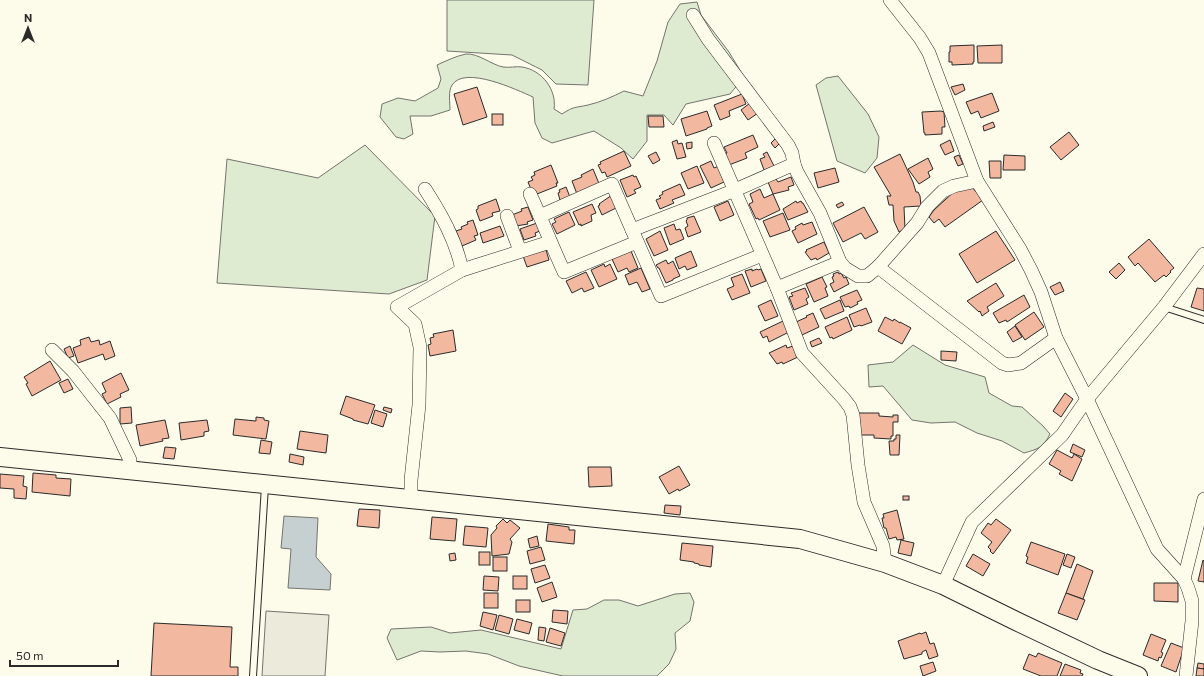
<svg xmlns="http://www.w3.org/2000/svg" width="1204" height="676" viewBox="0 0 1204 676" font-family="Commissioner,sans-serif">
<rect width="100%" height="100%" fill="#fdfbea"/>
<g fill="#deebd1" stroke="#74746e">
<path d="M447 0H594L588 85 556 84 542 70 512 55 447 51Z"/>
<path d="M697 2 701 15 729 52 744 77 730 94 686 104 673 125 664 115H647V141L633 159 621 148 594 131 552 143 542 138 535 123 533 97C517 90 465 65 452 85 448 91 450 103 450 110L431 116H410L413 134 404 139 396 137 380 117 382 104 398 98 415 101 438 88 441 79 437 65C446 61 456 56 466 54 478 53 492 65 503 67 509 68 516 66 522 67 542 70 557 90 554 109L562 114C574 106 575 108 588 105 601 102 612 97 624 91L643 96 657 61 668 22 680 4Z"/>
<path d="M838 76 868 114 879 137 877 158 865 173 837 161 816 85 826 78Z"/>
<path d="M365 145 435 216 427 280 389 294 217 283 227 159 318 178Z"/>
<path d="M913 345 945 365 985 377 989 393 1012 406 1022 407 1043 426 1050 434C1043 448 1038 449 1024 453L1002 441 977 433 955 422 931 423 912 420 883 386 869 387 868 365 893 362Z"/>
<path d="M690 593 694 602 690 621 675 633 676 649 669 664 657 676H563L519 666 488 654 466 651 440 652 421 651 397 660 387 638 391 629 431 627 450 633 481 630 561 649 573 610 587 609 604 600H619L638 606 675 594Z"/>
</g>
<path fill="#eceadb" stroke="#74746e" d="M266 611 329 615 325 676H262Z"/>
<path fill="#c7d0d0" stroke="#74746e" d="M284 516 318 518 316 557 331 574 330 590 288 588 291 549 281 548Z"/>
<g fill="#f2b8a0" stroke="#2b2b2b">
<path d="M974 45V62H973V64L952 65V62H949V52H950V46Z"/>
<path d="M1002 45V63H978L977 46Z"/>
<path d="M963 84 965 90 955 95 951 87Z"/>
<path d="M477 87 487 117 463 125 454 94Z"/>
<path d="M992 93 999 111 981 118 978 111 971 114 966 102Z"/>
<path d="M742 94 746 104 729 111 730 116 720 120 714 105Z"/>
<path d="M750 103 758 113 748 120 741 110Z"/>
<path d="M707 111 712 126 707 128V129L686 136 681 119Z"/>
<path d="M941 111 944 112 945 127H942V134L925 135V133H924L922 112Z"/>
<rect x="492" y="114" width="11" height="11"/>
<path d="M648 116H663L664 127H649Z"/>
<path d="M993 122 995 127 984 131 983 126Z"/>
<path d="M1069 132 1079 145 1061 160 1050 147Z"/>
<path d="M753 135 758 147 745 153 747 158 729 165 725 154 727 153 724 147Z"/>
<path d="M776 138 780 143 775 148 771 143Z"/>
<path d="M677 140 678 144 682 143 686 157 677 159 672 142Z"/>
<path d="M950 140 954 151 945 155 940 145Z"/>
<path d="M692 142V148L687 149 686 143Z"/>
<path d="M624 151 631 166 607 177 605 172 602 173 598 165 601 164 600 162Z"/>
<path d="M656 152 660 160 653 164 648 156Z"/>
<path d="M767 152 774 166 764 170 760 159 765 157 763 154Z"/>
<path d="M900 154 913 182 916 192H918L920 196 921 206 904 207 905 229 899 232 894 221 893 205H889L887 196H891L890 194 874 167Z"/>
<path d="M959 155 963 164 958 166 954 157Z"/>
<path d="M1004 155 1025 156V170H1003Z"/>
<path d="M928 158 933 169 928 172 930 177 919 184 908 169Z"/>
<path d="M711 161 714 168 719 166 725 179H723L724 182 711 188 700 166Z"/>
<path d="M989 161H1001V178H990Z"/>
<path d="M551 165 558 183H556L557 186 537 194 535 190 532 192 528 182 533 180 531 177 535 175 534 172Z"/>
<path d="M697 166 704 183 688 189 681 173Z"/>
<path d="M835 168 839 182 818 188 814 173Z"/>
<path d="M593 169 600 186 577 194 572 181 582 177 581 175Z"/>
<path d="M633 175 634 177 636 176 641 187 634 190 636 193 627 197 620 180Z"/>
<path d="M791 177 794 185 788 187 789 190 773 194 768 182 776 179 778 182Z"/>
<path d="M680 184 685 195 672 200 674 203 660 209 656 200 661 198 659 196 663 194 662 192Z"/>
<path d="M971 186 983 200 945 227 939 219 934 223 929 217 934 210 956 190Z"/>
<path d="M566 187 570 197 560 200 558 193 560 192 559 190Z"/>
<path d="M760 189 764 198 773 194 780 210 759 220 758 218 756 219 749 204 753 202 750 194Z"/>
<path d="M612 195 618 207 602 215 598 206 600 205 599 204Z"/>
<path d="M496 199 500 211 492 213 493 216 480 221 476 210 478 209V206Z"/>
<path d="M728 201 734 215 720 221 714 207Z"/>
<path d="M796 201 797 203 801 201 802 203H803L808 212 788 220 783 209Z"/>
<path d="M842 202 844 205 838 208 836 205Z"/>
<path d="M592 204 596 213 591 215 592 221 581 226V224L579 225 573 212Z"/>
<path d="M528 207 533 220 527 222 528 224 516 226 512 215 522 211 521 209Z"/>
<path d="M864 207 878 232 865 239 861 233 843 242 833 223Z"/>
<path d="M569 212 575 225 557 234 552 224 556 222 554 219Z"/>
<path d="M783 213 790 230 770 237 763 221Z"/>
<path d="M694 216 701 232 688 237 685 228 688 226 686 221 687 220V218Z"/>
<path d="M473 220 478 235 474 236 476 240 462 246 456 231 462 229 461 227 468 224 467 222Z"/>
<path d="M812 222 817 234 798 243 792 231 796 229 795 227 802 223 803 225Z"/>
<path d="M537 223 540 231 535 233 536 236 524 240 520 229Z"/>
<path d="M674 224 676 230 680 229 684 239 670 245 664 228Z"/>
<path d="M500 226 504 236 483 243 480 233Z"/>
<path d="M660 231 668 250 654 256 646 239Z"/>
<path d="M996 231 1015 260 977 283 959 254Z"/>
<path d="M1149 239 1174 268 1170 271 1171 272 1166 277 1164 275 1155 282 1138 263 1135 266 1128 257Z"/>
<path d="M824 242 829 253 817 260 816 258 811 260 805 252 807 251 806 250Z"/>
<path d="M546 250 549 260 527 267 523 256Z"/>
<path d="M631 251 638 268 629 272 627 268 618 272 612 259Z"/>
<path d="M691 251 697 266 687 270 685 266 679 269 675 258Z"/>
<path d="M666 260 668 264 673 261 680 276 673 279V280L666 283 659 268H658L656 265Z"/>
<path d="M1119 263 1125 270 1116 279 1109 272Z"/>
<path d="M604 264 605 267 610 264 617 279 599 287 591 270Z"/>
<path d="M641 268 650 289 642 292 637 282 629 285 625 275Z"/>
<path d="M752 269V271L757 269 758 270 761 269 766 281 751 287 745 271Z"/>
<path d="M586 272 594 288 584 292 582 288 572 293 566 281Z"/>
<path d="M838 272 839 274 841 273 844 278 846 277 849 284 834 292 830 284 834 282 832 277 834 276 833 274Z"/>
<path d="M742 274 750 293 732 300 727 289 734 286 731 278Z"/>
<path d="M822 277 827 287 825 288 828 296 814 302 806 284Z"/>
<path d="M1060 282 1064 291 1055 295 1050 287Z"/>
<path d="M996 283 1004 296 987 307 989 311 982 316 980 311 979 312 967 301Z"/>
<path d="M805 288 809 297 806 299 808 304 794 310 789 297 793 296 791 293Z"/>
<path d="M1197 288 1204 289V311L1191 307Z"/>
<path d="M857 290 862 300 857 302 858 304 850 308 849 306 845 307 840 297Z"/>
<path d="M1024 295 1030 307 1007 322 1006 320 999 323 993 313Z"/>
<path d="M771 300 778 316 765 321 758 306Z"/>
<path d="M840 300 844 311 825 319 820 309Z"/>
<path d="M866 308 872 322 861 326 860 325 854 327 849 315Z"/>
<path d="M1034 312 1044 327 1025 340 1015 325Z"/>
<path d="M813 313 819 327 802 335 796 322 807 317 806 316Z"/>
<path d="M847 317 852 330 833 339 832 337 830 338 825 327Z"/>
<path d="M885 317 893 321 894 319 900 323V322L911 328 902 344 878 331Z"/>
<path d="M783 321 789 332 769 342 767 336 763 338 760 332Z"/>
<path d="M1015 326 1022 337 1013 342 1007 332Z"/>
<path d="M453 330 456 351 430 356 428 345 431 344 430 338 434 337 433 334Z"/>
<path d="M89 337 91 342 99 340 100 345 110 341 115 356 105 360 103 354 78 363 73 348 81 345 80 340Z"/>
<path d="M819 338 822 343 812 347 810 342Z"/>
<path d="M786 345 787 348 793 346 798 357 783 364 782 362 777 364 769 353Z"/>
<path d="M70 346 74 356 68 358 64 349Z"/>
<path d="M941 351 957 352 956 361 941 360Z"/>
<path d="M50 361 61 380 32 396 26 384 28 383 24 377Z"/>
<path d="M121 373 129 390 120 394 121 397 107 404 102 394 106 392 102 383Z"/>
<path d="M68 379 73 389 64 393 59 383Z"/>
<path d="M1065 393 1073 399 1061 417 1053 411Z"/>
<path d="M346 396 375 405 368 424 353 420V419L340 414Z"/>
<path d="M131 407 132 423 120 424V408Z"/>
<path d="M384 407 392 409 391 413 383 410Z"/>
<path d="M375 410 387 414 383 427 371 423Z"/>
<path d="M859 413H879V416L893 417V415H898V422H893V436H891V439L874 438V435H860Z"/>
<path d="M256 417 264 418V420L269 421 266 439 233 435 235 419 256 421Z"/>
<path d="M165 420 169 438 162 439 163 441 140 446 136 425Z"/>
<path d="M207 420 209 431 204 432V436L181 440 179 423Z"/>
<path d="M300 431 328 435 326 453 297 449Z"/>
<path d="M896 435H900L899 455H890L889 441H894V439H896Z"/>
<path d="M261 440 272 442 270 454 259 453Z"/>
<path d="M1073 444 1085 450 1082 457 1070 452Z"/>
<path d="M165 447 176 448 174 459 163 458Z"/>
<path d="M1057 450 1072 458 1074 454 1082 459 1072 481 1059 474 1061 471 1049 464Z"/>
<path d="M290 454 304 457 303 465 289 462Z"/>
<path d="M679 466 690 485 679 491 678 489 669 494 659 477Z"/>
<path d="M588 467H611L612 486 589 487Z"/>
<path d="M33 473 56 475V478L71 479 70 496 32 492Z"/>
<path d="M0 474 24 476 23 486 27 487 26 499 14 498V489L0 488Z"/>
<rect x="903" y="496" width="6" height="4"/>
<path d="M665 505 681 506 680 515 664 513Z"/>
<path d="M359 509 380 510 379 528 357 526Z"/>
<path d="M897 510 904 539 897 540 896 537 889 539 886 528H884L882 518H884L883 514Z"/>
<path d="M432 517 457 519 455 541 430 539Z"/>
<path d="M503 519 507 523 510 520 520 528 510 539 512 542 509 554 492 556 491 535 497 528 496 526Z"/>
<path d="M996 519 1011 530 993 554 990 551 991 550 988 547 992 542 981 533 988 523 991 525Z"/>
<path d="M548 524 569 527V530H575L574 544 546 541Z"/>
<path d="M465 526 488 528 486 547 463 545Z"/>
<path d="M537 536 539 546 530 548 528 539Z"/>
<path d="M901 540 914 543 911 556 898 553Z"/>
<path d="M1031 542 1065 554 1058 575 1026 563 1028 557 1026 556Z"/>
<path d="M682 543 713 546 711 567 699 565V564L694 563V562L680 560Z"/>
<path d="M541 547 545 560 530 564 527 551Z"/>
<rect x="479" y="552" width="11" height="13"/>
<path d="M455 553 456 560 450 561 449 554Z"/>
<path d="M973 554 990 564 983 576 966 566Z"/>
<path d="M1067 554 1075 557 1071 568 1063 565Z"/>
<rect x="493" y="557" width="14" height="14"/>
<path d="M1203 560 1204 561V582L1198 581Z"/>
<path d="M1077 564 1093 571 1083 599 1066 593Z"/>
<path d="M545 565 550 578 535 583 531 569Z"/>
<path d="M484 576 499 577 498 591 483 590Z"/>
<rect x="513" y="576" width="14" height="13"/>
<path d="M552 582 557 597 542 602 537 588Z"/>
<path d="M1154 583H1178V602L1154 601Z"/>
<rect x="484" y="593" width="14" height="15"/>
<path d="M1066 593 1085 600 1077 620 1058 613Z"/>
<rect x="516" y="600" width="14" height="12"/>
<path d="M553 610 568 611 567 624 552 622Z"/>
<path d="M483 612 497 615 493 630 480 626Z"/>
<path d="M499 615 513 619 509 634 495 630Z"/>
<path d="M517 619 532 623 529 634 514 630Z"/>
<path d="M154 623 232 627 230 667H238V676H151Z"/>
<path d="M539 627 546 628 544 641 538 640Z"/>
<path d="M550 628 565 633 561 646 546 642Z"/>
<path d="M926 632 930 644 934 643 938 656 929 659 926 650 922 652V654L904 659 898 641 920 633 921 634Z"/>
<path d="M1151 634 1166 640 1161 652 1163 653 1161 658 1159 657 1158 661 1143 655Z"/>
<path d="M1171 643 1184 648 1176 672 1161 666Z"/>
<path d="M1038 653 1062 663 1057 676H1041L1023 669 1029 654 1036 657Z"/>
<path d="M933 662 936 671 923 676 920 666Z"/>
<path d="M1198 663 1204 664V669L1197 668Z"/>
<path d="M1065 664 1081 670 1080 673 1083 674 1082 676H1060Z"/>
<path d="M1197 668 1204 669V676H1196Z"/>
</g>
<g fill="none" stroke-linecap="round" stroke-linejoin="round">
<defs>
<g id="lane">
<path d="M1164 307 1204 320"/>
<path d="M253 676 265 486"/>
</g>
<g id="street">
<path d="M890 0 920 38 929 53 977 181 1020 249 1031 270 1041 292 1056 338 1087 399 1157 549 1184 579 1188 588 1192 601V621L1186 676"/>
<path d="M693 15 708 39 788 145 792 153 794 164 797 172 820 213 840 262 845 268 858 276H867L878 267 917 223 927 207 943 191 954 186 977 181"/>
<path d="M714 143 777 288 802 353 844 399 850 407 853 415 858 465 864 502 883 546 885 563"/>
<path d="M425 189C441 214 456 240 462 270"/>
<path d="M530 194C542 220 552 246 564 272L637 242"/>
<path d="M507 216 520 251"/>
<path d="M540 216 612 184 661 296 762 255"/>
<path d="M632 230 733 191 794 164"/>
<path d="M878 267 1002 363 1008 365 1021 363 1056 338"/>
<path d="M777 288 840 262"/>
<path d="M52 350 73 371 110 418 130 460 129 470"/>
<path d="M411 499V480L419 405 420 347 415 324 397 307 462 270 550 242"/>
<path d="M1184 579 1204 499"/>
<path d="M943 585 972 522 1062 435 1087 399 1164 307 1204 254"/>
</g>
<path id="secondary" d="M0 457 800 539 885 563 943 585 1016 621 1098 660 1138 676"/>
</defs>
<use href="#lane" stroke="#2b2b2b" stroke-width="8"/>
<use href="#street" stroke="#2b2b2b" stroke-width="14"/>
<use href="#secondary" stroke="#2b2b2b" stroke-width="20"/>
<use href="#lane" stroke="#fdfbea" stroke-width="6"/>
<use href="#street" stroke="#fdfbea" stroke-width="13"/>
<use href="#secondary" stroke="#fdfbea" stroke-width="18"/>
</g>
<g transform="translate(28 28)" stroke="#fdfbea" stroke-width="3" paint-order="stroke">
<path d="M0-3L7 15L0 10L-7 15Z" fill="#2b2b2b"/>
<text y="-6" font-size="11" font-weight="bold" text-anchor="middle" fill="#2b2b2b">N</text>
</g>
<path d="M10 660v6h108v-6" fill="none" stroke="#2b2b2b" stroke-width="2"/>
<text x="16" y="660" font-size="12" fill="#2b2b2b" stroke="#fdfbea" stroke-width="3" paint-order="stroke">50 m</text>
</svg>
